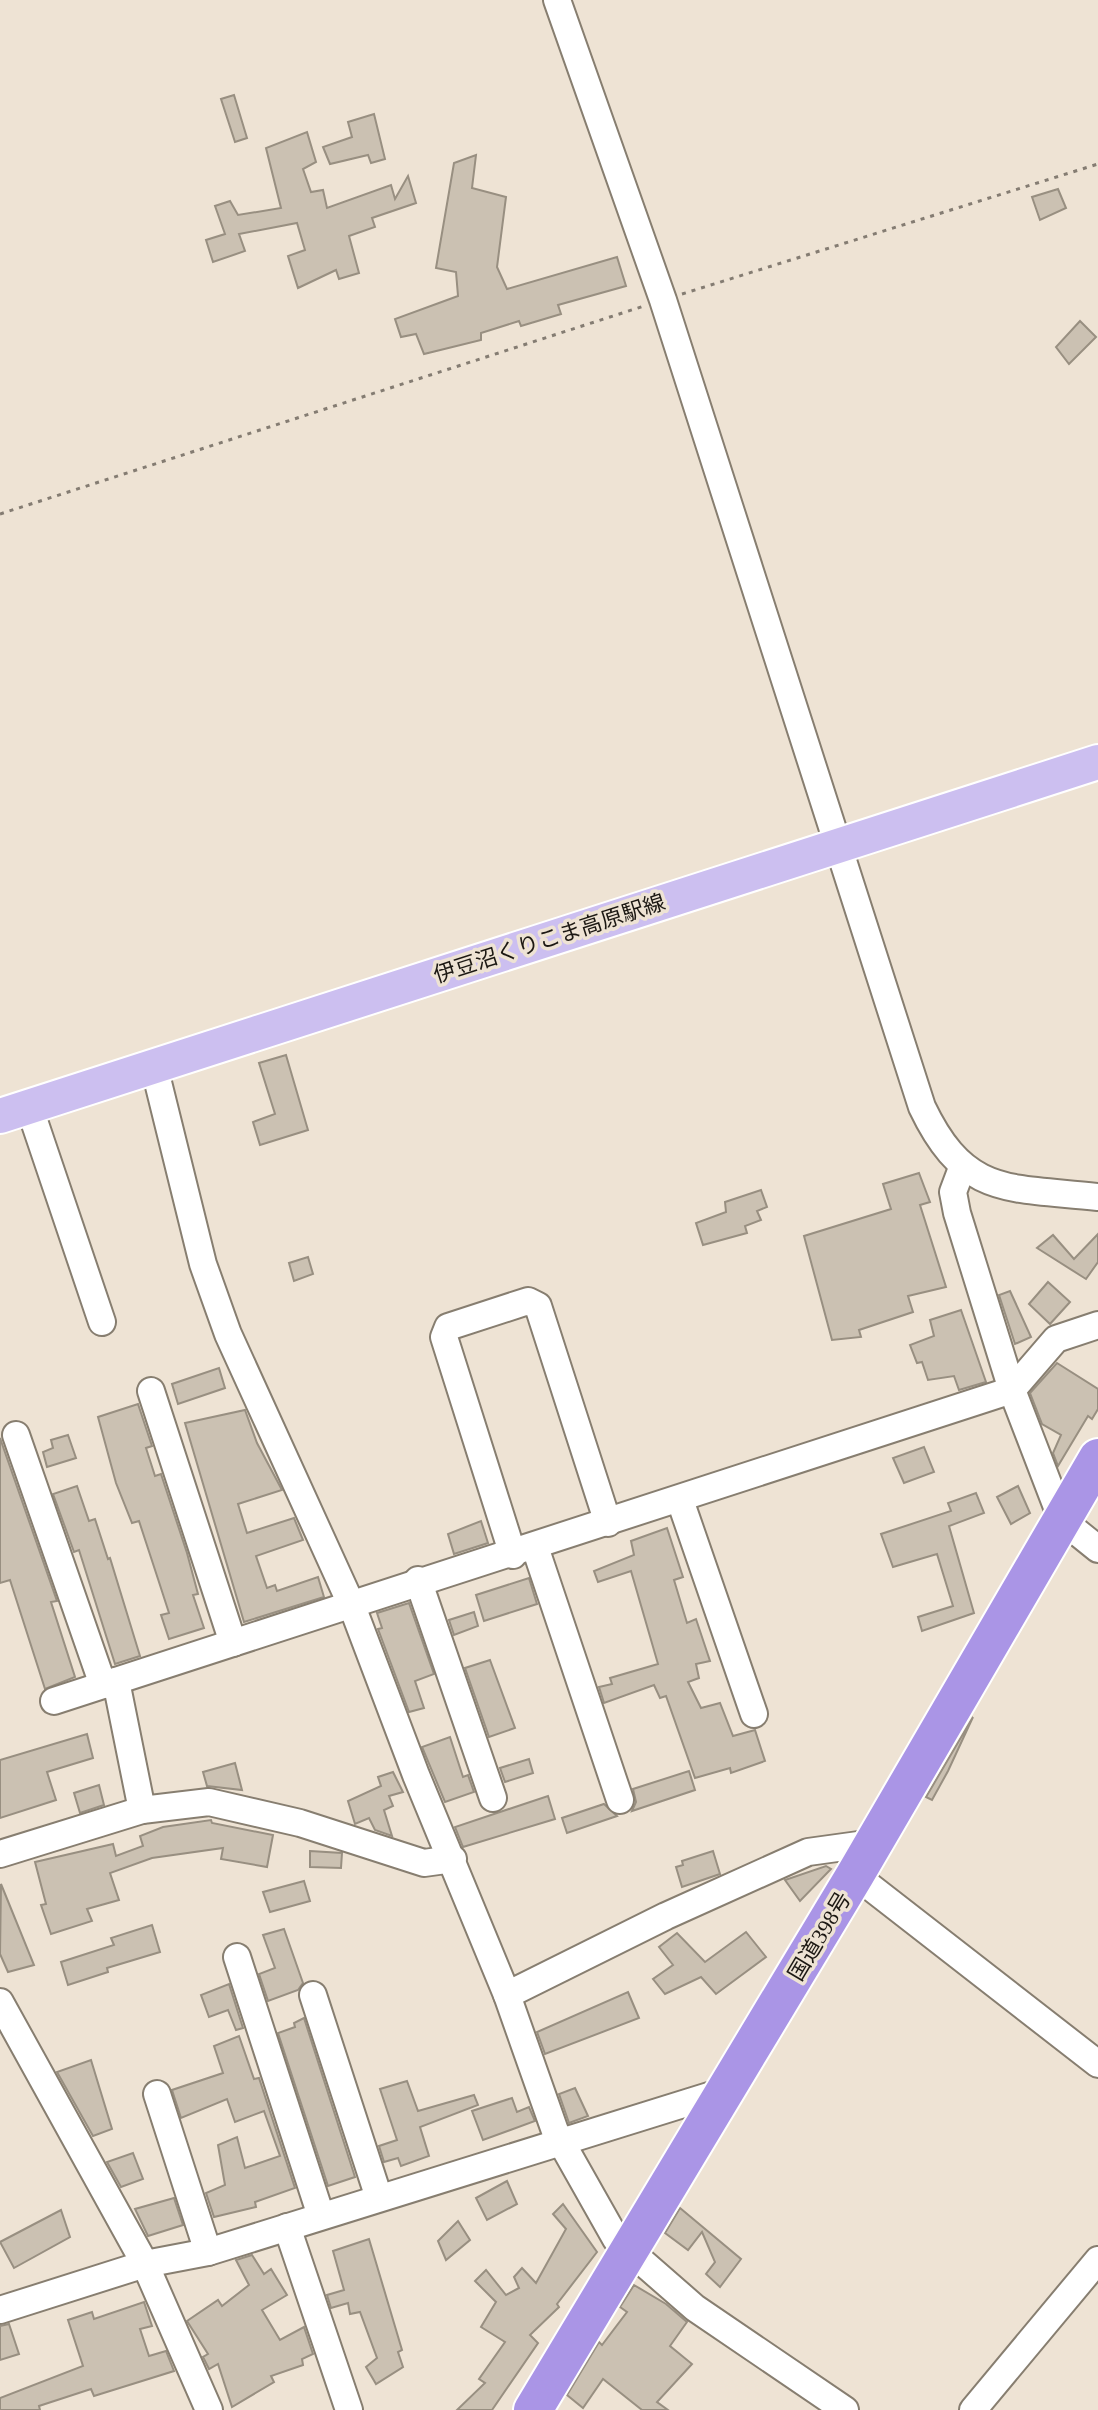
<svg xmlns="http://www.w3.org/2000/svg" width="1098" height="2410" viewBox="0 0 1098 2410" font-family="'Times New Roman','Noto Sans JP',serif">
<rect width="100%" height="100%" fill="#eee3d4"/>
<g fill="#cbc1b2" stroke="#988f81" stroke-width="2">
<path d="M234 95 247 138 235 142 221 99Z"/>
<path d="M374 114 385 159 371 163 368 155 330 164 323 147 352 137 348 122Z"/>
<path d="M307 132 316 162 303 169 311 192 323 190 327 208 391 185 395 199 408 176 416 203 372 218 375 227 349 236 359 273 339 279 336 270 298 288 288 256 305 250 297 223 239 234 245 251 213 262 206 240 225 234 215 206 230 201 238 215 281 208 266 148Z"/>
<path d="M476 155 472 188 506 197 497 267 507 289 617 257 626 286 558 305 561 314 521 326 519 321 481 333V340L424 354 416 334 401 337 395 319 458 296 456 272 436 268 454 163Z"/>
<path d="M1058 189 1066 208 1040 220 1032 197Z"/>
<path d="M1080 321 1096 337 1069 364 1056 347Z"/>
<path d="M286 1055 308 1130 260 1145 253 1122 275 1114 259 1063Z"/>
<path d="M919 1173 930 1202 920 1205 946 1287 908 1296 913 1312 859 1330 861 1337 832 1340 804 1236 891 1209 883 1184Z"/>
<path d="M761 1190 767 1207 757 1211 761 1220 745 1226 747 1233 703 1245 696 1223 726 1212 725 1202Z"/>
<path d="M1098 1234V1262L1086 1279 1037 1248 1053 1235 1074 1259Z"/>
<path d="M308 1257 313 1274 294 1281 289 1263Z"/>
<path d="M1048 1282 1070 1302 1050 1324 1029 1304Z"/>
<path d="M1010 1291 1031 1337 1015 1344 999 1295Z"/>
<path d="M961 1310 986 1382 959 1390 954 1376 928 1380 922 1362 917 1363 910 1345 934 1336 930 1320Z"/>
<path d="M1057 1363 1098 1389V1409L1092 1419 1088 1416 1058 1466 1053 1453 1061 1435 1042 1424 1030 1393Z"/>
<path d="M219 1368 225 1388 178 1404 172 1384Z"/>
<path d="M138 1404 152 1446 146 1448 155 1476 161 1474 187 1553 198 1594 193 1595 204 1628 169 1639 161 1615 169 1613 158 1579 139 1521 132 1523 116 1483 98 1417Z"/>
<path d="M245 1410 257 1443 282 1490 238 1504 247 1533 294 1518 303 1540 256 1556 267 1588 275 1585 277 1591 318 1577 324 1597 244 1622 185 1423Z"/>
<path d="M68 1435 76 1458 47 1467 43 1452 53 1448 51 1440Z"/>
<path d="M0 1438 57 1601 51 1602 75 1677 45 1689 10 1580 0 1583Z"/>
<path d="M924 1447 934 1472 904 1483 893 1458Z"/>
<path d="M77 1486 89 1521 95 1519 108 1559 110 1558 140 1656 115 1664 79 1550 74 1552 53 1494Z"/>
<path d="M1018 1486 1030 1513 1011 1524 997 1497Z"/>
<path d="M976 1493 984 1513 949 1526 974 1613 922 1631 918 1617 953 1606 937 1554 893 1567 881 1534 951 1511 948 1503Z"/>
<path d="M481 1521 488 1543 454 1554 448 1534Z"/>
<path d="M667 1528 683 1577 674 1580 687 1623 696 1619 710 1661 696 1664 699 1678 688 1682 701 1708 720 1703 733 1736 755 1730 765 1761 731 1773 730 1768 695 1778 666 1696 660 1698 654 1685 604 1703 599 1687 612 1684 610 1678 658 1664 631 1571 598 1582 594 1571 634 1555 631 1541Z"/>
<path d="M529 1578 537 1604 484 1621 476 1595Z"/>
<path d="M409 1603 434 1674 415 1681 424 1708 409 1712 378 1629 382 1628 377 1613Z"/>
<path d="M474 1612 478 1626 454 1635 449 1620Z"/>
<path d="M490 1660 515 1728 489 1737 465 1668Z"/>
<path d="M973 1717 948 1771 932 1800 926 1797Z"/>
<path d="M87 1734 93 1758 47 1772 56 1800 0 1818V1760Z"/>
<path d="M450 1737 463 1777 468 1775 474 1792 445 1802 422 1747Z"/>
<path d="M529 1759 533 1773 505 1782 500 1768Z"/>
<path d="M235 1763 242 1790 207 1786 203 1772Z"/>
<path d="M689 1771 695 1790 632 1811 636 1802 633 1789Z"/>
<path d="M393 1772 403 1792 389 1796 393 1806 384 1810 392 1836 375 1830 369 1818 355 1824 348 1801 381 1786 378 1777Z"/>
<path d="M99 1785 104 1805 80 1813 74 1793Z"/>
<path d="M548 1796 555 1819 463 1847 455 1827Z"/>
<path d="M604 1804 617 1816 567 1833 562 1818Z"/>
<path d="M211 1820 212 1823 273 1835 267 1867 221 1859 223 1848 152 1858 110 1873 119 1900 87 1909 92 1921 51 1934 41 1905 46 1904 35 1862 113 1844 116 1856 143 1846 140 1836 163 1827Z"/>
<path d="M310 1851 342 1853 341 1868 310 1867Z"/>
<path d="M713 1851 720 1874 682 1887 676 1867 683 1865 682 1861Z"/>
<path d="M826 1866 831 1869 800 1901 785 1880Z"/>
<path d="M304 1881 310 1901 270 1912 263 1892Z"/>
<path d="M1 1884 34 1965 8 1972 0 1954Z"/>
<path d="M152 1925 160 1952 107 1968 108 1972 68 1985 61 1962 114 1945 111 1938Z"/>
<path d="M284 1929 303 1983 298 1990 268 2001 259 1974 275 1968 263 1935Z"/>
<path d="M746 1932 766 1957 716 1994 701 1977 665 1994 653 1979 673 1965 659 1947 677 1933 705 1962Z"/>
<path d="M229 1984 243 2028 236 2030 228 2010 209 2017 201 1995Z"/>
<path d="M628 1992 639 2018 545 2054 537 2032Z"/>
<path d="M304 2018 355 2177 328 2186 278 2033 295 2027 294 2023Z"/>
<path d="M239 2036 254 2079 259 2078 295 2188 255 2202 256 2207 214 2217 206 2193 225 2185 218 2145 237 2137 245 2168 280 2156 264 2111 235 2122 227 2099 181 2118 172 2090 223 2073 214 2046Z"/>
<path d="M91 2060 112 2129 93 2136 57 2072Z"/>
<path d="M407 2081 418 2111 474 2095 478 2105 420 2127 429 2156 401 2166 398 2158 384 2162 379 2146 397 2140 380 2089Z"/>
<path d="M575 2088 588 2116 569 2123 559 2094Z"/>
<path d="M512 2098 517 2112 529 2107 535 2121 483 2140 472 2111Z"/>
<path d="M133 2153 143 2179 121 2187 107 2162Z"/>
<path d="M507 2181 517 2204 487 2220 476 2198Z"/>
<path d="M174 2198 183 2225 148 2236 135 2209Z"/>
<path d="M563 2204 597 2252 557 2304 559 2307 530 2335 538 2343 492 2410H457L485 2383 479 2379 505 2342 481 2327 496 2302 475 2281 486 2270 506 2295 519 2288 514 2277 522 2268 536 2283 566 2229 553 2214Z"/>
<path d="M680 2208 741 2259 720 2287 706 2274 715 2262 702 2232 688 2250 665 2233Z"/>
<path d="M61 2210 70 2237 14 2268 0 2242Z"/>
<path d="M458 2221 470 2240 446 2260 438 2241Z"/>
<path d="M369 2239 402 2350 398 2352 403 2367 376 2384 366 2367 377 2358 360 2312 350 2314 348 2303 331 2308 327 2295 344 2290 333 2251Z"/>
<path d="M252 2255 264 2274 271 2269 287 2295 262 2310 280 2340 304 2327 313 2354 302 2359 303 2365 271 2376 274 2382 232 2407 218 2364 209 2369 203 2357 208 2354 187 2321 218 2300 222 2306 249 2285 236 2260Z"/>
<path d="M634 2285 666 2304 687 2322 670 2346 692 2364 657 2402 668 2410H642L603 2379 583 2408 567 2395 599 2342 602 2345 627 2312 620 2307Z"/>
<path d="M144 2302 152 2326 140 2329 149 2356 166 2351 174 2371 94 2396 91 2389 39 2406 40 2410H0V2398L83 2366 68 2320 92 2312 94 2319Z"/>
<path d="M9 2324 19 2354 0 2360V2326Z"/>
</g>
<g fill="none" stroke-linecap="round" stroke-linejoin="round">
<defs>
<g id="minor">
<path d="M557 0 663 300 922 1107C965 1197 1008 1187 1098 1197"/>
<path d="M154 1066 203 1264 228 1334 352 1606 416 1775 507 1995 555 2131 616 2239 695 2308 845 2410"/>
<path d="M29 1106 102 1322"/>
<path d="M962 1168 953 1192 957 1213 1012 1390 1062 1520 1098 1549"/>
<path d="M151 1391 233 1643"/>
<path d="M16 1435 103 1685"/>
<path d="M680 1500 754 1714"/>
<path d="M535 1547 620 1800"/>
<path d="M513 1555 444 1337 448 1327 528 1301 538 1306 608 1523"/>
<path d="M418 1580 493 1798"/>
<path d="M116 1681 142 1810"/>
<path d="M54 1701 1012 1390 1056 1339 1098 1325"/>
<path d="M0 1854 142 1810 209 1802 300 1823 424 1863 453 1859"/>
<path d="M855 1875 1098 2064"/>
<path d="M237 1957 321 2216"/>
<path d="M313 1995 379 2198"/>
<path d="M507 1995 666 1916 808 1852 873 1843"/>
<path d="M0 2002 145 2264 209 2410"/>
<path d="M157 2094 208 2252"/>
<path d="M287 2227 349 2410"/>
<path d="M0 2310 145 2264 208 2252 725 2091"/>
<path d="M973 2410 1098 2260"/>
</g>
<path id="major" d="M0 1116 1098 762"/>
<path id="highway" d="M533 2410 855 1875 1098 1458"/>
</defs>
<use href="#minor" stroke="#877e70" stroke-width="30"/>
<use href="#major" stroke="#fff" stroke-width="38"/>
<use href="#highway" stroke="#fff" stroke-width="42"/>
<g stroke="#847c72" stroke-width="3" stroke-dasharray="4 6" stroke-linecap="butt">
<path d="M682 294 1098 164"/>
<path d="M0 514 644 306"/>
</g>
<use href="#minor" stroke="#fff" stroke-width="26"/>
<use href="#major" stroke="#ccbff0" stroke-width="34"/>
<use href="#highway" stroke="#aa95e6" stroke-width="38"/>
</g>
<g text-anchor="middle" stroke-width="7" stroke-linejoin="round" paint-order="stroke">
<g font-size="22" fill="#1c1813" stroke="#eee3d4">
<text transform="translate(549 938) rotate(-18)" y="8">伊豆沼くりこま高原駅線</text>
<text transform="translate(819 1936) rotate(-59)" y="8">国道398号</text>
</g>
</g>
</svg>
